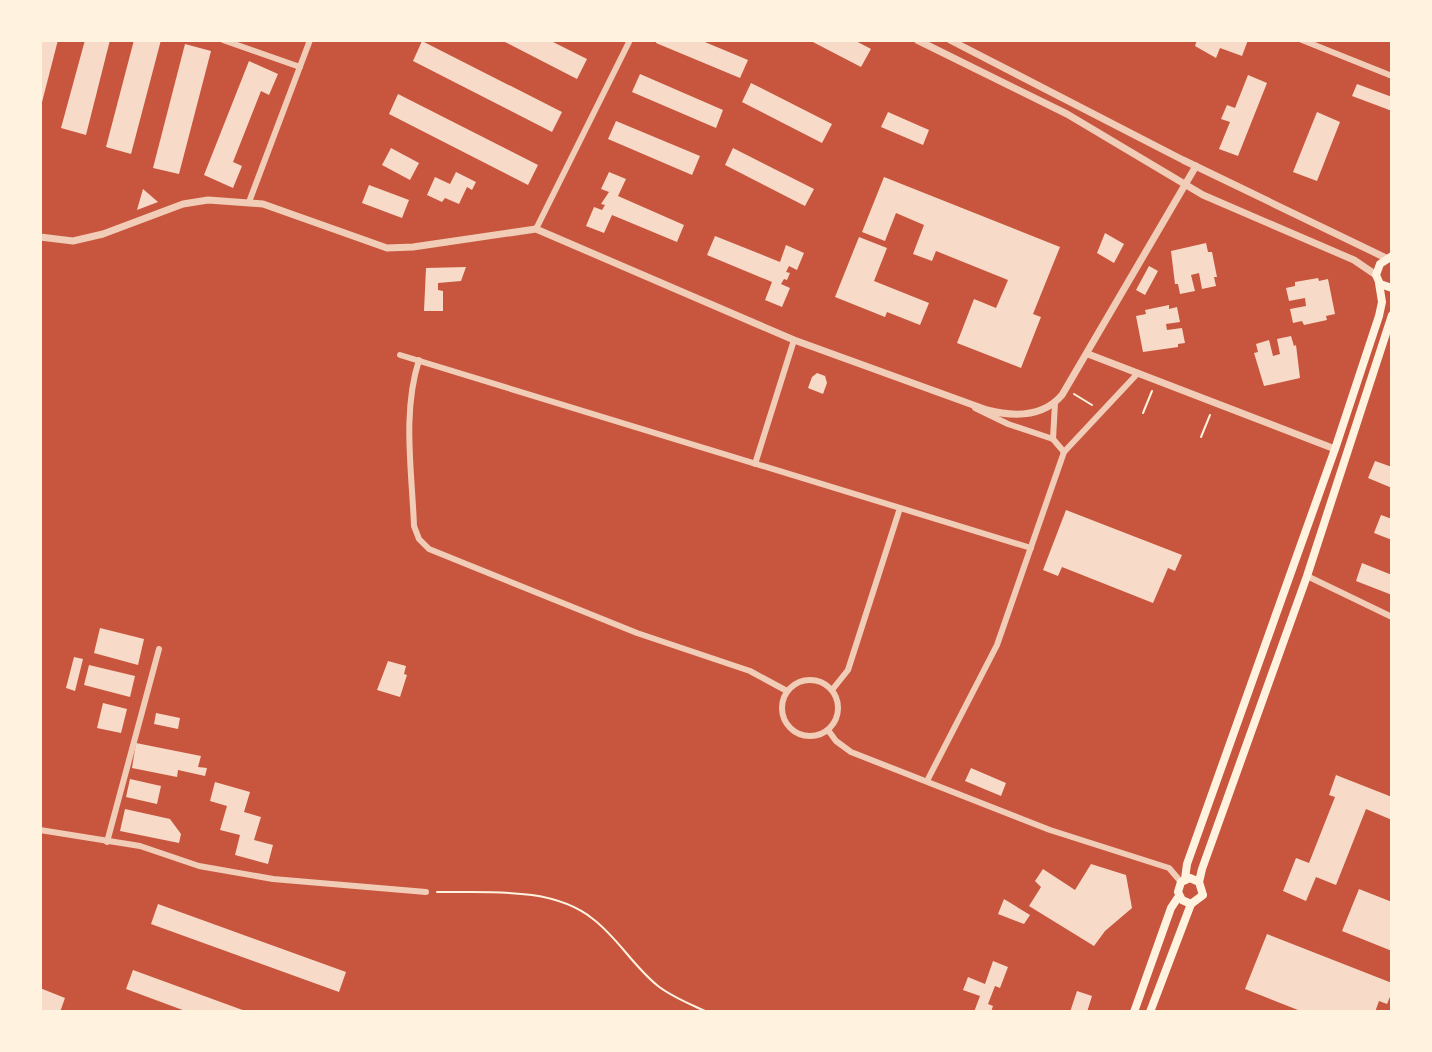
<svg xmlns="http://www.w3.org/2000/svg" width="1432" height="1052" viewBox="0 0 1432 1052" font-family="'Exo 2',sans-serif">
<rect width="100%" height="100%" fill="#c8553d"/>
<g fill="#f7dbc8">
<path d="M40 40H58L41 106H40Z"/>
<path d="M85 40H110L86 135 61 128Z"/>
<path d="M134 40H161L131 154 106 147Z"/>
<path d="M501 40H549L587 59 577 79Z"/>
<path d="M657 40H700L748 60 740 78 656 43Z"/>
<path d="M809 40H854L871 49 861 67Z"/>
<path d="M1197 40H1248L1242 56 1220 48 1216 58 1195 46Z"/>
<path d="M422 41 562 112 552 132 413 61Z"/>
<path d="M185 44 211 51 179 174 153 168Z"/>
<path d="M249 61 278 74 269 95 261 91 233 162 242 166 233 188 204 175Z"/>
<path d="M640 74 723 110 716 128 632 92Z"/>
<path d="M1248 75 1267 83 1238 156 1219 149 1230 122 1221 119 1227 105 1235 108Z"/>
<path d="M751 83 832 124 822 143 742 102Z"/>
<path d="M1357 84 1392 97V111L1352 96Z"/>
<path d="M398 94 538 165 528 185 389 114Z"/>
<path d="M888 112 929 130 923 145 881 127Z"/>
<path d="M1317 112 1340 122 1317 181 1293 172Z"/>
<path d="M616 121 700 156 692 175 608 139Z"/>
<path d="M391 148 419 163 410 180 382 165Z"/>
<path d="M733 148 814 189 805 206 725 165Z"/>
<path d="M456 172 476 182 472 190 467 187 459 204 445 198 442 202 427 195 435 177 450 184Z"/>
<path d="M609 172 626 179 618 196 684 225 677 242 612 215 604 233 586 226 594 207 602 210 605 205 601 204 609 192 601 189Z"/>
<path d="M884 177 1060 247 1033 314 1041 317 1021 368 957 343 974 299 996 308 1008 280 936 251 932 261 913 254 924 225 896 213 885 241 862 232Z"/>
<path d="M369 185 409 200 402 218 362 203Z"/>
<path d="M143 189 158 202 137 210Z"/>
<path d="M1105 233 1124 244 1114 263 1097 253Z"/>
<path d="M715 236 780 262 786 245 804 253 797 270 789 266 786 272 790 273 787 280 784 279 781 284 790 288 782 307 765 300 772 282 707 255Z"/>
<path d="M859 237 887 248 874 281 929 303 920 325 887 312 885 317 835 297Z"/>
<path d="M1206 243 1208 252H1212L1217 277H1214L1216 286 1202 289 1199 273 1191 275 1195 291 1180 294 1178 284H1175L1171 251Z"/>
<path d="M1149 266 1158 271 1145 295 1136 290Z"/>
<path d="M466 267 461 281 438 283V290L443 291V311H424L426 268Z"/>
<path d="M1318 278 1319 281 1328 279 1335 314 1326 316 1327 320 1304 325 1302 321 1293 323 1290 309 1306 306 1305 298 1289 301 1286 288 1295 286V282Z"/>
<path d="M1169 305V309L1177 307 1180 322 1166 324 1167 330 1182 328 1185 343 1178 344V347L1143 352 1136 316 1146 314 1145 310Z"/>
<path d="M1291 336 1294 346 1296 345 1300 378 1264 386 1254 353 1258 352 1256 344 1269 340 1273 356 1280 354 1277 339Z"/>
<path d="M817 373 825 376 827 383 823 394 808 388 812 377Z"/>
<path d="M1375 461 1392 467V488L1368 478Z"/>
<path d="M1066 510 1182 555 1175 571 1168 568 1153 603 1062 567 1058 576 1043 570Z"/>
<path d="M1381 515 1392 519V540L1374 533Z"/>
<path d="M1362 563 1392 575V595L1356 581Z"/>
<path d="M100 628 144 639 138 665 94 653Z"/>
<path d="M74 657 83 659 75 691 66 688Z"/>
<path d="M388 661 406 666 404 674 407 675 400 697 377 690Z"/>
<path d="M89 665 135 676 130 697 84 685Z"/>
<path d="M103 703 127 709 121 733 97 728Z"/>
<path d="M156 713 180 718 178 729 154 724Z"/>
<path d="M136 743 201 756 198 767 207 768 205 776 178 770 177 777 132 768Z"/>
<path d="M971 768 1006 783 1001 796 965 781Z"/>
<path d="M1336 775 1392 797V820L1366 809 1336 885 1316 877 1306 901 1283 891 1296 858 1309 863 1335 797 1329 795Z"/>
<path d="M130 779 161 786 157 804 126 797Z"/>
<path d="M215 782 250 792 244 812 261 817 254 840 273 845 268 864 235 855 240 835 220 830 227 806 210 801Z"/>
<path d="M125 809 170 819 181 834 179 843 120 831Z"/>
<path d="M1091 864 1126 875 1132 908 1105 931 1094 946 1029 906 1041 887 1035 881 1043 869 1075 890Z"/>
<path d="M1359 889 1392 902V951L1342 931Z"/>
<path d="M1004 899 1030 915 1024 924 998 914Z"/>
<path d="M158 904 346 972 339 992 151 924Z"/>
<path d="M1267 934 1392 983V992L1387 1004 1379 1001 1375 1012H1303L1245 989Z"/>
<path d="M993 961 1008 967 1000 988 995 986 988 1004 993 1006 991 1012H974L980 996 963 990 968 977 985 984Z"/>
<path d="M133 970 248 1012H188L126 989Z"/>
<path d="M40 988 65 998 60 1012H40Z"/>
<path d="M1077 991 1092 996 1087 1012H1070Z"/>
</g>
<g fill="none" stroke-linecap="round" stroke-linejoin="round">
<g stroke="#fff3e0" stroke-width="2">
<path d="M1074 394 1092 405"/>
<path d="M1143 413 1152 391"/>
<path d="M1201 437 1210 415"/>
<path d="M437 892C487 893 552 886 593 919 618 938 633 966 658 986 672 997 690 1004 707 1012"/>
</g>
<g stroke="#f1ccb7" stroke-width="6">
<path d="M223 40 300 67"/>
<path d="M1302 40 1392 76"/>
<path d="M249 202 310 40"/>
<path d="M536 229 630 40"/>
<path d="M400 355 1031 548"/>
<path d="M419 360C402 413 412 471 414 526L419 539 429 549 637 633 750 671 787 691"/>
<path d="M1055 403 1053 439 1064 452"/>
<path d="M975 408 1008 424 1053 439"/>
<path d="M755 464 794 340"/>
<path d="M1307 576 1392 617"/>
<circle cx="810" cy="708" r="28"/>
<path d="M832 690 848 670 900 508"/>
<path d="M828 730 836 741 851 752 1050 830 1169 868 1181 882"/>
<path d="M927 781 997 645 1064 452 1138 373"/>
<path d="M40 830 140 846 199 866 273 879 426 892"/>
<path d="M107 842 159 649"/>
</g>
<g stroke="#f1ccb7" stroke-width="7">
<path d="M917 40 1067 114 1203 195 1354 260 1376 275"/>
<path d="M950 40 1183 160 1388 259"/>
<path d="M40 237 73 241 103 234 183 204 208 200 263 204 387 248 413 247 536 229 794 340 987 410C1014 417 1043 417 1062 395L1196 166"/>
<path d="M1088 354 1335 449"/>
</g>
<g stroke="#fff3e0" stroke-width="8">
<path d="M1392 256 1380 264 1376 275 1380 284 1392 288"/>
<path d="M1185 879 1187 864 1335 449 1379 316 1382 302 1379 283"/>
<path d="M1199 882 1190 878 1181 882 1178 892 1182 900 1191 904 1203 895 1199 882 1202 869 1307 576 1392 315"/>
<path d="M1134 1012 1171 908 1179 896"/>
<path d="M1150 1012 1191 904"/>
</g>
</g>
<rect width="1432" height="1052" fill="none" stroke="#fff3e0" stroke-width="84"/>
</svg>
